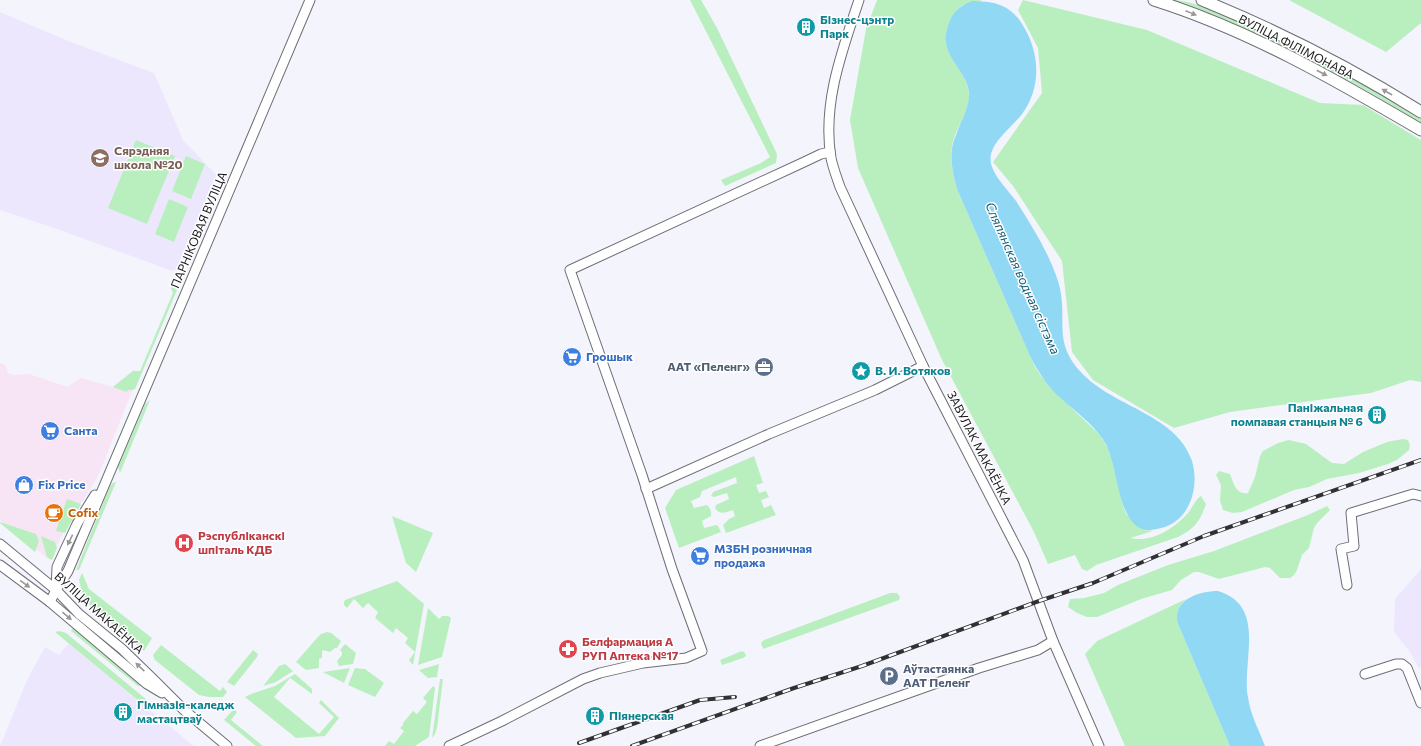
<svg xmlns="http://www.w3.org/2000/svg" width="1421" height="746" viewBox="0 0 1421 746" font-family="Commissioner,sans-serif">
<rect width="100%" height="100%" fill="#f4f4fd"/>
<path fill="#f7e4f4" d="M0 363 5 365 8 373 10 374 14 375 29 374 67 387 81 378 113 387 133 371H140L98 476 64 531 50 560 0 520Z"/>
<g fill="#ede7fd">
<path d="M0 12 66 40 154 73 183 140 216 175 177 268 172 271 60 230 0 210Z"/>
<path d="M1421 569V667L1419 668 1410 652 1394 632 1395 599Z"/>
<path d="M69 643 136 699 194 746H0L28 678 45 647 59 655Z"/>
</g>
<g fill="#b9efbf">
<path d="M690 0H701L717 28 777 154 776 163 725 186 721 180 761 163 770 157Z"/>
<path d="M877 0H982C978 2 969 2 963 5 957 8 953 15 950 21 934 57 971 69 969 98 968 111 960 123 955 135 948 153 952 171 957 189L1035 367 1041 376 1056 393 1100 435 1109 450 1112 460 1123 505 1126 514 1145 530 1153 531 1130 538C1151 543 1174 529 1188 513 1193 507 1195 500 1201 496L1206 504C1200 522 1194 529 1178 537L1096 565 1087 571 1082 569 1075 555 1048 564 1034 532 942 360 858 168 850 120 866 29Z"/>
<path d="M1023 0 1147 30 1320 103 1363 105 1421 140V382L1410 380 1371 393 1230 412 1174 428 1093 380 1072 352 1062 261 1013 186 993 162 1042 93 1038 48 1018 10Z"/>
<path d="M1172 0C1191 0 1209 10 1226 17 1294 45 1360 79 1421 119V123L1369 92 1288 49 1247 30Z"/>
<path d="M1289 0H1421V23L1386 52Z"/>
<path d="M136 140 175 156 147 224 108 208Z"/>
<path d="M186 156 205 164 191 199 172 191Z"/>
<path d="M169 199 188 207 174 242 155 234Z"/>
<path d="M173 287 177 290 135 389 132 390H128L127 392 113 387 133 371H140L173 293 171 288Z"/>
<path d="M150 400 120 473 118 467 145 404Z"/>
<path d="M1403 439 1408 440 1410 445 1409 450 1397 460 1388 464 1359 473 1327 479 1309 487 1294 490 1242 512 1233 513 1223 510 1220 501 1221 485 1216 475 1219 471 1230 474C1234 484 1236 495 1248 493L1255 477 1260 456 1263 451 1278 443 1289 440 1306 444 1332 463 1344 464 1363 452 1387 442Z"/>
<path d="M754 456 763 483 756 485 759 493 766 491 769 497 761 500 764 508 771 505 776 515 726 533 723 525 729 519 735 516 733 510C726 512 720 516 715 508L716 505 729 499 727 493 714 497 711 496 713 492 737 483 736 477 702 491 700 497 691 501 694 508 707 505C710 508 712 512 711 516L702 521 704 528 716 525 718 526 721 532 679 548 665 508 676 490Z"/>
<path d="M116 482 79 570H76L110 486 113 483Z"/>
<path d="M67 499 81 504 65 533 56 531Z"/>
<path d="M1327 506 1330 510 1317 523 1314 528 1309 548 1302 555 1297 570 1294 575 1290 578H1280L1270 568 1265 567 1219 579 1199 572H1194L1181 580 1172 590 1141 599 1097 617H1087L1077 613 1068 607 1070 599 1084 598 1104 593 1118 585 1168 565 1214 551 1308 515Z"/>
<path d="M392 516 433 533 416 572 406 563Z"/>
<path d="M0 522 36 534 39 541 35 552 0 523Z"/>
<path d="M41 536 55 542 57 548 52 560 47 557Z"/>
<path d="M82 573 89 589 152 638 144 651 84 600 79 580Z"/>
<path d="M397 581 424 604 413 665 409 660 415 652 405 643 408 638 396 628 393 633 375 618 378 612 368 603 363 608 354 599 347 608 344 605V602L345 600Z"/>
<path d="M890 593H897L900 597 899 600 763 649 761 643 764 640Z"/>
<path d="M1186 599C1178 606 1175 614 1178 624L1230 746H1125L1085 654 1097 641Z"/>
<path d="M428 608 439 619 442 616H448L451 618 442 657 418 665Z"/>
<path d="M73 628 144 685 138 686 71 631Z"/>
<path d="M59 631 66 633 153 705 154 708 151 711 55 632Z"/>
<path d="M327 632 331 633 341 641 337 648H335L330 652 323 650 322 652V658L319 659V668L306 670 296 662 318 637 321 634Z"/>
<path d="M345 644 356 653 353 664 339 666 337 661 342 655V652L340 650Z"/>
<path d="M161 645 220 691 223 687 227 692 223 697H209L199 695 155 660 153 655Z"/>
<path d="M253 650 258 654 257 657 234 686 227 682Z"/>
<path d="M742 651 745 653 746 656 743 658 722 665 720 660Z"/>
<path d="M285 664 293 671 276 682 263 686 279 666Z"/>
<path d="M439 664 437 677 428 678 419 670Z"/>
<path d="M350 668 344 683 323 672Z"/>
<path d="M355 668 365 669 384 683 375 697 348 685Z"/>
<path d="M295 674 312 689V694L290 678 274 697 319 734 334 717 319 703 321 700 339 718 325 736 296 738 245 697 251 694 275 686Z"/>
<path d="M440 679H443L437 728 435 734 432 738Z"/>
<path d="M433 686 435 688 429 737 415 746H385L389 741 394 744 404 731 400 728 403 725V723L413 711 417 714 427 702 423 698Z"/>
<path d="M235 710 237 712 231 720 263 746H256L224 720 232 711Z"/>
</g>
<g fill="#91d8f5">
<path d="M972 1C997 1 1013 6 1025 29 1040 55 1041 89 1022 114 1011 129 984 146 992 167 997 180 1008 190 1016 201 1032 226 1049 253 1058 281 1070 321 1049 343 1087 378 1118 407 1178 417 1192 461 1197 478 1195 498 1184 513 1177 522 1168 527 1157 529 1121 539 1119 481 1111 458 1109 449 1105 441 1099 434 1087 419 1070 407 1056 394 1045 382 1037 370 1030 356L957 189C952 171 948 152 956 135 960 123 968 110 969 97 971 70 935 57 949 23 954 10 960 6 972 1Z"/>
<path d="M1218 591C1267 606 1242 660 1248 697 1250 714 1259 730 1265 746H1230L1178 624C1171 600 1199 591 1218 591Z"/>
</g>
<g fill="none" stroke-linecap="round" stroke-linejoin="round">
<defs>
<g id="minor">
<path d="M859 0C842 51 822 104 831 158 833 168 837 178 840 187L923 366 1023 560 1053 641 1099 746"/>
<path d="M646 489 769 434 875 390 923 366"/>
<path d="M0 544 56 590 79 614 122 649 153 679 184 710 227 746"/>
<path d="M0 565 50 602 147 684 162 693"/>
<path d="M1347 585 1341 549 1354 546 1351 513 1413 494 1421 496"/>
<path d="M56 589 57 567 77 524 95 495"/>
<path d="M50 602 56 590 68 571 310 0"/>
<path d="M1365 674 1396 664H1402L1407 668 1421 703"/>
<path d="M449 746 502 721 583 679 600 673 643 663 686 658 702 651 672 569 642 475 570 270 802 163 821 154 830 152"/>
<path d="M760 746 979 668 1038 650 1053 641"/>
</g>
<g id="major">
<path d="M1154 0C1249 30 1336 80 1421 130"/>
<path d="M1202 0C1278 31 1351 68 1421 112"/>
</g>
</defs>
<use href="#minor" stroke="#6d6d75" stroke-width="11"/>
<use href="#major" stroke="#6d6d75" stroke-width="13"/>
<use href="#minor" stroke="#fff" stroke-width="9"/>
<use href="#major" stroke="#fff" stroke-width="11"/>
<defs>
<g id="rail">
<path d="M579 743 700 700 735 697"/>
<path d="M632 746 794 688 862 666 1039 601 1093 583 1204 536 1421 460"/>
</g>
</defs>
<use href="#rail" stroke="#313135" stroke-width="4"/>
<use href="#rail" stroke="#fff" stroke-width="2.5" stroke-dasharray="8" stroke-linecap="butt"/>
</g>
<defs><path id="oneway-solid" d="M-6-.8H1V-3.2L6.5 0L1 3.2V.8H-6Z"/></defs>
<g fill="#989899">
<use href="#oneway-solid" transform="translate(1191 13) rotate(22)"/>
<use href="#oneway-solid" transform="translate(1322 73) rotate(28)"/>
<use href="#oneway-solid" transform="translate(1387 92) rotate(-150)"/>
<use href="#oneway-solid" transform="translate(70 540) rotate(116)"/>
<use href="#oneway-solid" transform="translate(25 584) rotate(36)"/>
<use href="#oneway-solid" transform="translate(67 616) rotate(40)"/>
<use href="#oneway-solid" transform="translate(140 667) rotate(-137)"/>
</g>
<defs>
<symbol id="building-disc" viewBox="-11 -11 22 22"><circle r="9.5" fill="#0f9aa8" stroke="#fff"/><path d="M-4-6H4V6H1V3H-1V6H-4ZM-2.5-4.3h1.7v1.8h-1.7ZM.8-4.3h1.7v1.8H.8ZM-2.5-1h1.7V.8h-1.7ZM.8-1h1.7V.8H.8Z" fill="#fff"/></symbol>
<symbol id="school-disc" viewBox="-11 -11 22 22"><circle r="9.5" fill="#8d6e63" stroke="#fff"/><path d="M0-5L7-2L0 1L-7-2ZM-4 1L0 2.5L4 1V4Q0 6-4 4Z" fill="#fff"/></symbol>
<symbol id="supermarket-disc" viewBox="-11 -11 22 22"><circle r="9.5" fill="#3f7fe0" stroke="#fff"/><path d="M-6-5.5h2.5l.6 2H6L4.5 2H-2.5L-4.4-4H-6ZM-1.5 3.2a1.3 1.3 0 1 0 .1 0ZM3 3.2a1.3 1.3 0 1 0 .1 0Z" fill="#fff"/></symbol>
<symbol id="office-disc" viewBox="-11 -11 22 22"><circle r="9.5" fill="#5c6f8a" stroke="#fff"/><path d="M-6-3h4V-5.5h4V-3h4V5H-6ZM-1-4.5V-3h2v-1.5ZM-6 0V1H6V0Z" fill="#fff"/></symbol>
<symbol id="sight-disc" viewBox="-11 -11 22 22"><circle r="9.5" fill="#0f9aa8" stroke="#fff"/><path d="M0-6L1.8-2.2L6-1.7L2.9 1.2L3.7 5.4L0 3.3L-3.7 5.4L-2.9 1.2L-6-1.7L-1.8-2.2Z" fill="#fff"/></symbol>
<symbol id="shop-disc" viewBox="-11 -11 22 22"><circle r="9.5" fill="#3f7fe0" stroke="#fff"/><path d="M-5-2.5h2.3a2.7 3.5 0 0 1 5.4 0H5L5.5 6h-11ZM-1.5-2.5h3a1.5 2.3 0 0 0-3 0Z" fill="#fff"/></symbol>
<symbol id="cafe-disc" viewBox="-11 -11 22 22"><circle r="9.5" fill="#e8710a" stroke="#fff"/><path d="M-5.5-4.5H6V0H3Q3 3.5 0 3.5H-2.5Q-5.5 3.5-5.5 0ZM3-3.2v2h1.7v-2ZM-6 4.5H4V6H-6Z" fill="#fff"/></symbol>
<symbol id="hospital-disc" viewBox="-11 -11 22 22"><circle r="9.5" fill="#e0444e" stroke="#fff"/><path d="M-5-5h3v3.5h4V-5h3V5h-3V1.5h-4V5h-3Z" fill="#fff"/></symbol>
<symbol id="pharmacy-disc" viewBox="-11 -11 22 22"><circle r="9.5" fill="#e0444e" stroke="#fff"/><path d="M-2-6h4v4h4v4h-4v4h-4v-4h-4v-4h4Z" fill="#fff"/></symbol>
<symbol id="parking-disc" viewBox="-11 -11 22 22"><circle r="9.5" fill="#5c6f8a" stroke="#fff"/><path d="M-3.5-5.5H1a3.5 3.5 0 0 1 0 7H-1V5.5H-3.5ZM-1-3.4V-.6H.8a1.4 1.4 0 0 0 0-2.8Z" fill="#fff"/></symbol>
</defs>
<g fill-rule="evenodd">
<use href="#building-disc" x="795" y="16" width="22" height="22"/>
<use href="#school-disc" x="89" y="147" width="22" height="22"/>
<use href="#supermarket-disc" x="561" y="346" width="22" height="22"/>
<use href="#office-disc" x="753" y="356" width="22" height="22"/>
<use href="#sight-disc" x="850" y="360" width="22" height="22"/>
<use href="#building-disc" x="1366" y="404" width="22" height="22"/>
<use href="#supermarket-disc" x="39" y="420" width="22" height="22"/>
<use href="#shop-disc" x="13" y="474" width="22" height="22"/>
<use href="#cafe-disc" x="43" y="502" width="22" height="22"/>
<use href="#hospital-disc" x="173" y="532" width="22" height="22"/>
<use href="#supermarket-disc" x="689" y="545" width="22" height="22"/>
<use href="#pharmacy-disc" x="557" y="638" width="22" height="22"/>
<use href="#parking-disc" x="878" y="665" width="22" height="22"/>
<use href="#building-disc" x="112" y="701" width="22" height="22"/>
<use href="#building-disc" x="584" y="705" width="22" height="22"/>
</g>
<g text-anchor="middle" stroke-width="3" stroke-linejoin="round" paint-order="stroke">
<g font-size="12" font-weight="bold" fill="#0d838f" stroke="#fff" text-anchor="start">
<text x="820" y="24">Бізнес-цэнтр<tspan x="820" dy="14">Парк</tspan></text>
<text x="875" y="375">В. И. Вотяков</text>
<text x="1363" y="412" text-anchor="end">Паніжальная<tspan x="1363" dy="14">помпавая станцыя № 6</tspan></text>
<text x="137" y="709">Гімназія-каледж<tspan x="137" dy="14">мастацтваў</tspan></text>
<text x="609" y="720">Піянерская</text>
</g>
<g font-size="12" fill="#19191c" stroke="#fff">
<text transform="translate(1296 47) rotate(27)" y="4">ВУЛІЦА ФІЛІМОНАВА</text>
<text transform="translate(199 230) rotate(-67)" y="4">ПАРНІКОВАЯ ВУЛІЦА</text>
<text transform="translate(979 448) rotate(63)" y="4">ЗАВУЛАК МАКАЁНКА</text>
<text transform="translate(99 613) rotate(42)" y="4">ВУЛІЦА МАКАЁНКА</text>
</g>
<g font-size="12" font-weight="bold" fill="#785e54" stroke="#fff" text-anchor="start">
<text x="114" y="155">Сярэдняя<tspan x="114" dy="14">школа №20</tspan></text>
</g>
<g font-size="12" font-weight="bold" fill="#366cbe" stroke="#fff" text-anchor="start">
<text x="586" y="361">Грошык</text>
<text x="64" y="435">Санта</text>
<text x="38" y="489">Fix Price</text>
<text x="714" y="553">МЗБН розничная<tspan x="714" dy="14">продажа</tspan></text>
</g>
<g font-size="12" font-weight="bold" fill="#4e5e75" stroke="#fff" text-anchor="end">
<text x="750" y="371">ААТ «Пеленг»</text>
<text x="903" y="673" text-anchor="start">Аўтастаянка<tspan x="903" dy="14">ААТ Пеленг</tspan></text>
</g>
<g font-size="12" font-weight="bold" fill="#c56008" stroke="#fff" text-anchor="start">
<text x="68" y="517">Cofix</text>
</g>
<g font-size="12" font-weight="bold" fill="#be3a42" stroke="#fff" text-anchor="start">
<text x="198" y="540">Рэспубліканскі<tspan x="198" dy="14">шпіталь КДБ</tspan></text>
<text x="582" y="646">Белфармация А<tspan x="582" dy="14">РУП Аптека №17</tspan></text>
</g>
<g font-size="13" font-style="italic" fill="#135f78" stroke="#fff">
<text transform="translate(1023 278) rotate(66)" y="5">Сляпянская водная сістэма</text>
</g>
</g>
</svg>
